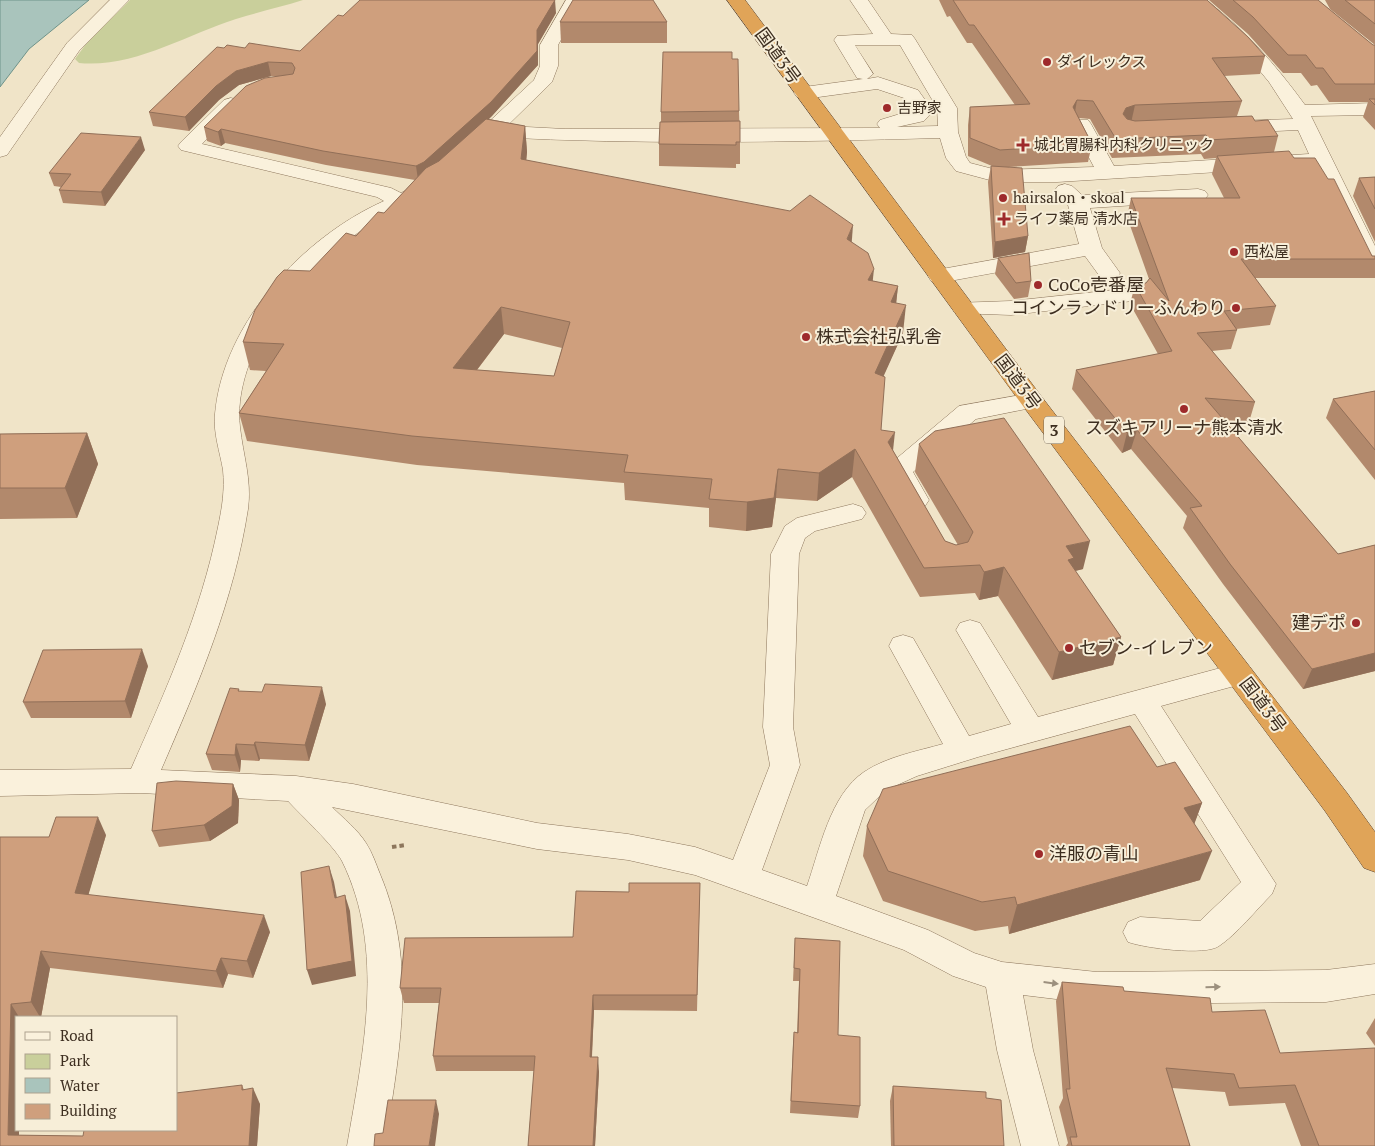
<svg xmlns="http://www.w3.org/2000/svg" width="1375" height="1146" viewBox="0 0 1375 1146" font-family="'PT Serif','Noto Sans JP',serif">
<rect width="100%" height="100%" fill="#f0e4c8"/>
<path fill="#c9cf9b" d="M130 0H303C281 7 258 12 236 19 185 35 135 68 79 63L75 59 86 44Z"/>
<path fill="#a9c4bc" stroke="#6f938a" d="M0 0H89L29 49 0 87Z"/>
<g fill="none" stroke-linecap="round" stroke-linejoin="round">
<defs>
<g id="minor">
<path d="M110 0H129L79 51 7 155 0 157V137L67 43Z"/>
<path d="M566 0H584L558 45V66L552 82 507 126 565 129 880 128 877 124 880 120 913 110 904 98 877 89 804 99 797 97 794 93 797 89 804 87 863 79 857 78 834 40 837 36 873 34 850 0H868L891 34 912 35 915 39 957 108 958 132 966 157 970 163 997 170 1094 167 1071 124 1074 120H1088L1091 124 1114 166 1309 154 1298 130 1233 133 1226 131 1223 127 1226 123 1233 121 1293 119 1269 82 1245 53 1186 0H1206C1245 30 1276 65 1305 105L1375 103V115L1311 116 1375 246V276L1367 274 1364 269 1315 166 1057 182H997L956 171 946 158 940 138C792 142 643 145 495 137 486 146 480 155 466 151L463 147 466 143 534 80 540 66V45ZM855 45H900L937 108 938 126 897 127 924 121 933 111 918 90 878 77 867 79 873 74Z"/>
<path d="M231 98 238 100 241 104 202 144 391 188 401 193 419 184 426 182 433 184 436 188C425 205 395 210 377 220 335 246 288 286 265 330 249 358 236 394 240 427 243 455 252 480 248 509 234 600 198 685 161 770L296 776 353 784 537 823 628 834 695 847 733 860 770 765 763 727 771 554 785 526 797 518 853 504 862 507 866 513 862 519 815 531 805 538 799 554 793 727 800 765 762 870 807 886C820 849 830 795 864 772 886 757 918 751 943 744L889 646 893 638 903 635 913 638 969 736 1011 724 956 630 960 623 970 620 980 623 1038 717 1239 663 1249 666 1254 674 1249 682 1161 706 1276 884 1272 894C1257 909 1236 935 1219 946 1205 956 1145 948 1128 942L1123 932 1128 922 1140 917 1200 921 1241 882 1135 714 978 757 917 776 886 790 865 810 836 896 928 930 974 953 1002 962 1097 972 1326 970 1375 964V994L1326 1002 1097 1004 1023 995 1033 1050 1059 1146H1021L997 1050 986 987 953 976 904 950 695 875 628 860 537 849 332 807C343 818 358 830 366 843 372 852 376 864 380 874 418 964 399 1053 385 1146H347C363 1053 386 950 342 861 334 846 301 815 288 801L141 793 0 796V770L131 769C166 690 201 612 218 527 222 508 225 490 223 470 220 452 213 433 215 414 223 323 303 237 384 201L377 197 181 150 178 146 181 142 224 100Z"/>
<path d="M1065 184 1072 186 1082 195 1198 189 1205 191 1208 195 1205 199 1198 201 1090 208 1102 248 1120 273 1117 278 1109 280 1101 278 1085 256 939 283 931 281 928 276 931 271 1079 244 1068 205 1060 199 1055 190 1058 186Z"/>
<path d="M1133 288 1141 290 1144 295 1141 300 1011 315 955 313 952 308 955 303 1011 301Z"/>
<path d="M1032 393 1041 396 1044 401 1041 406 976 419 913 472 929 500 925 506 916 509 907 506 886 470 890 464 959 406Z"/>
</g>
<path id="highway" d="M727 0H745L1041 396 1347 793 1375 832V872L1364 868 1325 811 1023 406Z"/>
</defs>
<use href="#minor" stroke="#8d765c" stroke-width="1"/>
<use href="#highway" stroke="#5b4430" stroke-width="1"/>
<path stroke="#8d765c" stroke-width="4" stroke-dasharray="4.5 3" stroke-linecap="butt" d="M392 847 406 845"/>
<use href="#minor" fill="#faf1dc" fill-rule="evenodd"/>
<use href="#highway" fill="#e0a458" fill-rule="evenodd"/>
</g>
<g fill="#b2896c" fill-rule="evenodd">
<path d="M939 0H1207L1265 56 1260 74 1224 76 1242 101 1237 116 1255 121 1278 136 1274 152 1294 158 1375 259V278H1255L1276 306 1270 325 1236 329 1237 330 1231 349 1212 351 1255 402 1249 422 1224 420 1338 554 1375 545V671L1303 689 1223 584 1183 528 1187 516 1131 449 1122 453 1072 389 1076 370 1158 354 1130 304 1135 285 1146 283 1149 279 1127 217 1131 198H1224L1212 174 1216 158 1204 159 1201 154 1112 158 1090 119 1079 118 1092 144 1088 162 1009 167 1028 236 1025 252 993 258 988 182 991 166H992L968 156V125L970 107 1015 105 972 43H967L950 16 947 17Z"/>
<path d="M1209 0H1318L1373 45H1375L1330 9 1325 0H1375V130L1363 117 1368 102H1329L1317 85 1311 86 1301 73H1283L1248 34Z"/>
<path d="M556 13 538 44V65L489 119 525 126 527 152 526 160 852 243 873 281 898 286 896 303 903 333 883 376 881 430 945 541 956 545H958L915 472 919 444 1083 569 1075 571 1121 637 1113 665 1052 680 998 596 979 600 975 593 920 597 852 477 817 501 776 498 772 527 746 531 709 527V508L625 500 624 483 417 465 247 441 239 413 266 371 250 370 243 342 310 271 384 213 415 180 326 165 225 143 221 146 207 141 204 127 276 76H271L239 85 219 100 189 131 153 126 149 112 224 48H245L300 51 343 16ZM504 334 562 348 554 376 477 370Z"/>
<path d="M560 22H667V43H561Z"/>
<path d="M739 111 740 142V164H736V168L659 166V144L661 122V112Z"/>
<path d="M145 150 105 206 63 203 59 190 61 187 54 186 49 173Z"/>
<path d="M1375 177V242L1353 196 1359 178Z"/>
<path d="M998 258 1031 281 1028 297 1014 299 995 274Z"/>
<path d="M1375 391V480L1326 418 1333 399Z"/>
<path d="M87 433 98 464 77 518 0 519V434Z"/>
<path d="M148 666 131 718H31L23 702Z"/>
<path d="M239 689V691L326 704 309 761 260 759 259 761 241 760 240 772 212 770 206 754Z"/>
<path d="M1157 767 1202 803 1194 824 1200 880 1009 934 1008 926 975 931 883 901 863 856 867 826Z"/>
<path d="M233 784 239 800 238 823 210 841 159 847 152 831Z"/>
<path d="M106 835 88 895 270 932 253 978 228 974 223 988 50 968 41 1017H16L19 1135 83 1136 242 1085 244 1090 260 1104 257 1146H0V837H49Z"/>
<path d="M700 883 697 1011 594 1010 592 1057 599 1072 595 1146H528L534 1071H436L433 1056 439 1003H404L400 988 573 937 629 892Z"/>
<path d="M795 938 838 1035 860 1106 858 1118 790 1113 793 1045 794 1032 797 1033 799 981H793Z"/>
<path d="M1062 982 1124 991 1212 1012 1280 1053 1375 1146H1301L1285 1103 1229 1106 1225 1092 1172 1088 1190 1146H1066L1068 1143 1059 1107 1063 1098 1056 1001Z"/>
<path d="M1375 1018V1046L1366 1033Z"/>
<path d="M893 1086 986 1098 1004 1146H891L890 1101Z"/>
</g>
<g fill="#916f58">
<path d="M555 0 556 13 538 44V65L492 116 426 176 418 180 416 166Z"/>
<path d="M268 62 271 76 239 85 219 100 189 131 185 117 216 86 236 71Z"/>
<path d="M1077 100 1074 118 1073 107Z"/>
<path d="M1135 105 1131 123 1123 114 1126 108Z"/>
<path d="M525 126 527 152 524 186 521 159Z"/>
<path d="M221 129 225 143 221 146 218 132Z"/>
<path d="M141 137 145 150 105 206 101 192Z"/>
<path d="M853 225 851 252 847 239Z"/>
<path d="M1028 236 1025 252 993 258 995 242Z"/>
<path d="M874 269 871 297 868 280Z"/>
<path d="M898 286 895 314 891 302Z"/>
<path d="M906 305 903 333 872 402 875 373Z"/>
<path d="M501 307 504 334 457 396 453 368Z"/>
<path d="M1137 430 1131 449 1122 453 1127 433Z"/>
<path d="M895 432 892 460 888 442Z"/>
<path d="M87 433 98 464 77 518 65 488Z"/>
<path d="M855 449 852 477 817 501 819 473Z"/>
<path d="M778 469 776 498 772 527 746 531 747 502Z"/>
<path d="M1090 541 1083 569 1071 572 1067 587 1066 546Z"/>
<path d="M1004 567 998 596 979 600 984 572Z"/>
<path d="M1121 637 1113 665 1052 680 1059 652Z"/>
<path d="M142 649 148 666 131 718 125 701Z"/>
<path d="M1375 653V671L1303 689 1312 669Z"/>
<path d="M322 687 326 704 309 761 305 745Z"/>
<path d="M255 742 260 759 259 761 254 745Z"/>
<path d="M236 744 241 760 240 772 235 755Z"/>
<path d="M233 784 239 800 238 823 210 841 204 825Z"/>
<path d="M1202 803 1191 833 1184 808Z"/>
<path d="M98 817 106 835 84 910 75 893Z"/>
<path d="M1212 851 1200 880 1009 934 1017 905Z"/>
<path d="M329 866 334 882 340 914 335 898Z"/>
<path d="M345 895 350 911 356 976 312 985 307 970Z"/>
<path d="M264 915 270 932 253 978 247 961Z"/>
<path d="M41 951 50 968 41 1017H40L31 1002Z"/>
<path d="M221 958 228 974 223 988 216 971Z"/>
<path d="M593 995 594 1010 591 1072 590 1057Z"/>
<path d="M11 1004 19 1017H16V1130H19V1146L8 1135Z"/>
<path d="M598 1057 599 1072 595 1146H593Z"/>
<path d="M253 1088 260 1104 257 1146H249Z"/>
<path d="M436 1100 439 1114 435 1146H429Z"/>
</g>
<g fill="#cf9f7d" stroke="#916f58" fill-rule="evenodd">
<path d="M360 0H555L537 30V51L491 102 424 162 416 166 323 151 221 129 218 132 204 127 246 86 265 78 293 74 295 68 292 63 268 62 236 71 216 86 185 117 149 112 217 47 224 48 227 45 245 48 249 43 300 51 338 15 343 16Z"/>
<path d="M573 0H653L667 22H560Z"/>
<path d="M953 0H1207L1248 37 1265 56 1212 58 1242 101 1135 105 1126 108 1123 114 1127 119 1135 121 1252 116 1255 121 1268 120 1278 136 1208 140 1206 135 1116 139 1093 101 1077 100 1073 107 1092 144 1000 150 970 138V107L1030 104 974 25H969Z"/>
<path d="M1233 0H1318L1373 45H1375V84H1335L1323 68H1316L1306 55H1288L1253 17Z"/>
<path d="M1345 0H1375V24Z"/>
<path d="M663 52H732V59H738L739 111 661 112Z"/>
<path d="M1369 99H1375V105Z"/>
<path d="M486 119 525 126 521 159 790 211 810 195 853 225 847 239 868 253 874 269 868 280 898 286 891 302 906 305 875 373 885 377 881 430 895 432 888 442 945 541 956 545 968 542 973 532 919 444 935 431 1004 418 1090 541 1066 546 1074 558 1068 560 1121 637 1059 652 1004 567 984 572 980 565 924 568 855 449 819 473 778 469 774 498 747 502 709 499 712 479 624 472 628 455 412 436 239 413 284 344 243 342 255 310 277 277 284 270 310 271 346 233 356 236 378 212 384 213 426 168 439 161ZM501 307 570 322 554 376 453 368Z"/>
<path d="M740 121V142H736V145L659 144 660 122Z"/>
<path d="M81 133 141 137 101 192 59 190 71 174 49 173Z"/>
<path d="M1289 151 1294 158H1315L1328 179H1334L1372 256H1375V259H1241L1276 306 1224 311 1237 330 1197 333 1255 402 1205 398 1338 554 1375 545V653L1312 669 1230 564 1190 508 1202 506 1137 430 1127 433 1076 370 1172 351 1135 285 1146 283 1150 278 1169 301 1131 198H1240L1217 156Z"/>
<path d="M991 166 1022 168 1028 236 995 242Z"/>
<path d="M1375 177V209L1359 178Z"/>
<path d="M1029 253 1031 281 1016 283 998 258Z"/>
<path d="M1375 391V450L1333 399Z"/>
<path d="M87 433 65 488H0V434Z"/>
<path d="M142 649 125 701 23 702 43 650Z"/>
<path d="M265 684 322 687 305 745 255 742 254 745 236 744 235 755 206 754 230 688 239 689 238 691 262 692Z"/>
<path d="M1130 726 1157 767 1175 762 1202 803 1184 808 1212 851 1017 905 1015 897 982 902 888 871 867 826 883 789Z"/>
<path d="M176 781 233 784 232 806 204 825 152 831 157 783Z"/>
<path d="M56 817H98L75 893 264 915 247 961 221 958 216 971 41 951 31 1002 11 1004 8 1135 83 1136 84 1130H176V1093L242 1085V1090L253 1088 249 1146H0V837H49Z"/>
<path d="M329 866 335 898 345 895 352 961 307 970 301 872Z"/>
<path d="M629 883H700L697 995H593L590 1057H598L593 1146H528L535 1056H433L441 988H400L405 938 573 937 576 891 629 892Z"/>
<path d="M795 938 840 941 838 1035 860 1037V1106L791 1101 794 1032 798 1033 800 969 794 968Z"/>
<path d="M1062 982 1123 987 1124 991 1210 998 1212 1012 1265 1010 1280 1053 1375 1048V1146H1319L1295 1085 1239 1088 1234 1074 1166 1068 1190 1146H1072L1070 1137H1077L1066 1089H1070Z"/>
<path d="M893 1086 986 1092V1098L1001 1100 1004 1146H894Z"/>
<path d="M388 1100H436L429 1146H374L375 1134 383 1133Z"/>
</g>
<defs><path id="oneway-solid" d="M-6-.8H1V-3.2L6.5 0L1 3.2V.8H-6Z" transform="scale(1.25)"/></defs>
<g fill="#9c907e">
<use href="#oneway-solid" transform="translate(1051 983) rotate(7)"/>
<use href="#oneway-solid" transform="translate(1213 987) rotate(-1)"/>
</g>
<g fill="#9e2a2b" stroke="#f7eed8" stroke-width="2">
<circle cx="1047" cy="62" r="5"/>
<circle cx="887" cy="108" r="5"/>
<path d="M1020.5 137.5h5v5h5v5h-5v5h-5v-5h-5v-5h5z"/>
<circle cx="1003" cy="198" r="5"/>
<path d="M1001.5 211.5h5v5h5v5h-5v5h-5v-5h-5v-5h5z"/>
<circle cx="1234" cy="252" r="5"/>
<circle cx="1038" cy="285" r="5"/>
<circle cx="1236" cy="308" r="5"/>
<circle cx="806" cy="337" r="5"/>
<circle cx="1184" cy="409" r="5"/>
<circle cx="1356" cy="623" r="5"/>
<circle cx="1069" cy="648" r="5"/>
<circle cx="1039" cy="854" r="5"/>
</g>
<g text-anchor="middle" stroke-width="4" stroke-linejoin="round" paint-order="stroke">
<g font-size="15" fill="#3d2e20" stroke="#f7eed8" text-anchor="start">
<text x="1057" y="67">ダイレックス</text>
<text x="897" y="113">吉野家</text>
<text x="1034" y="150">城北胃腸科内科クリニック</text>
<text x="1013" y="203">hairsalon・skoal</text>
<text x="1014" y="224">ライフ薬局 清水店</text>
<text x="1244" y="257">西松屋</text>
</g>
<rect fill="#f7eed8" stroke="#756857" stroke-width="1" x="1044" y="416.5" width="20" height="27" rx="4"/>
<g font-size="16" font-weight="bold" fill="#3d2e20">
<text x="1054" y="436">3</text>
</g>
<g font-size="18" fill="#3d2e20" stroke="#f7eed8">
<text transform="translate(778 56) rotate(54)" y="6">国道3号</text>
<text transform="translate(1018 382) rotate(53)" y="6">国道3号</text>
<text transform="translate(1263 705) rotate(53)" y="6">国道3号</text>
</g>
<g font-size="18" fill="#3d2e20" stroke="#f7eed8" text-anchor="start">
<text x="1048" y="291">CoCo壱番屋</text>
<text x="1226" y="314" text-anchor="end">コインランドリーふんわり</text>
<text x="816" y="343">株式会社弘乳舎</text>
<text x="1184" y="434" text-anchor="middle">スズキアリーナ熊本清水</text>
<text x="1346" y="629" text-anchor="end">建デポ</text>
<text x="1079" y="654">セブン-イレブン</text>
<text x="1049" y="860">洋服の青山</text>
</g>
</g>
<rect x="15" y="1016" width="162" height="115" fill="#f7eed8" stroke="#ada18e"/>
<rect x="25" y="1032" width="25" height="8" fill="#faf1dc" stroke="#ada18e"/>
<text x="60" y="1041" font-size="15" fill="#3d2e20">Road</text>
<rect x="25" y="1054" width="25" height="15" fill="#c9cf9b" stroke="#ada18e"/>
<text x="60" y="1066" font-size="15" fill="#3d2e20">Park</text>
<rect x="25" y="1078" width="25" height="15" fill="#a9c4bc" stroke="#ada18e"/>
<text x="60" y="1091" font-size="15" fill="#3d2e20">Water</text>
<rect x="25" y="1104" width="25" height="15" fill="#cf9f7d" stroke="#ada18e"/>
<text x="60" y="1116" font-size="15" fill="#3d2e20">Building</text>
</svg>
